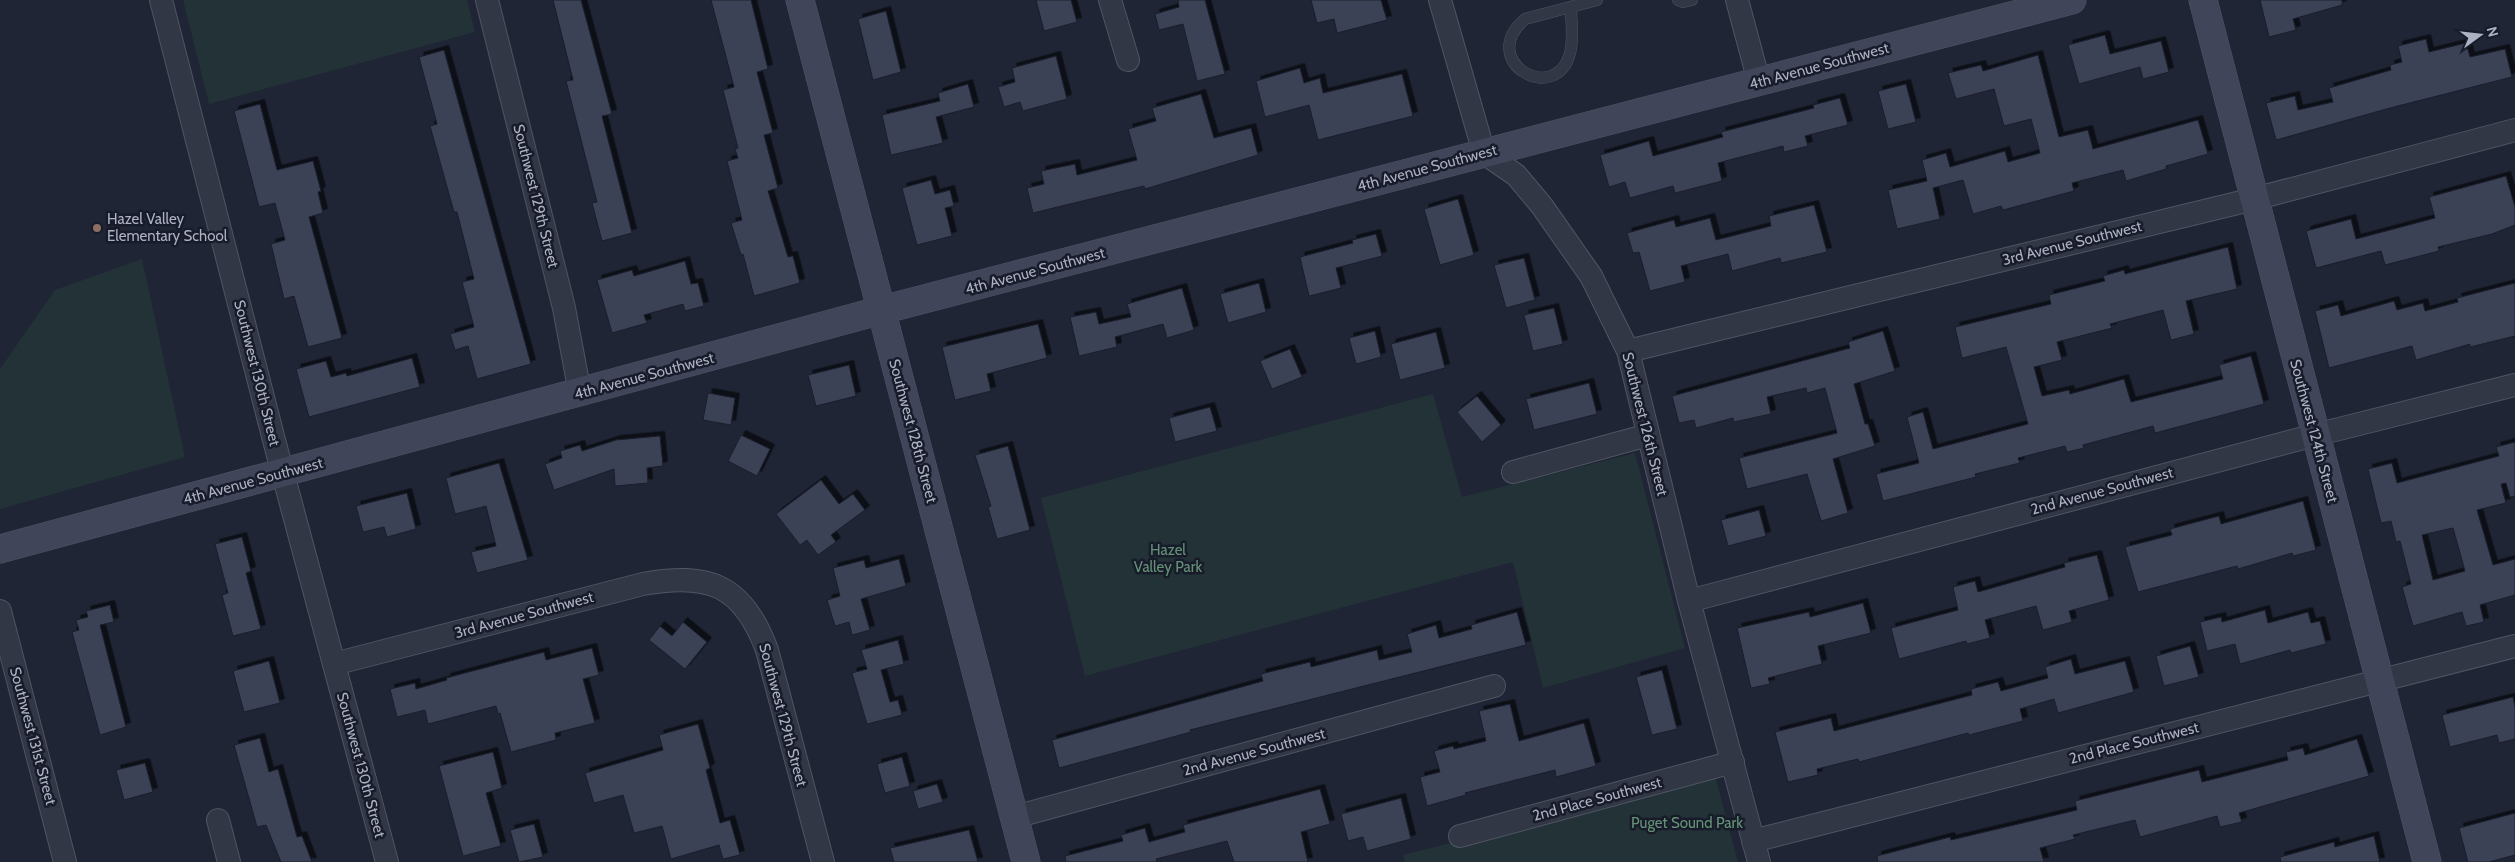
<svg xmlns="http://www.w3.org/2000/svg" width="2515" height="862" viewBox="0 0 2515 862" font-family="Cabin,sans-serif">
<defs>
<filter id="shadow"><feDropShadow dx="4.5" dy="-4.5" stdDeviation="0" flood-color="#0009"/></filter>
</defs>
<rect width="100%" height="100%" fill="#1f2535"/>
<g fill="#223237">
<path d="M183 0H467L475 32 209 104Z"/>
<path d="M142 259 185 457 0 509V369L55 290Z"/>
<path d="M1433 394 1462 497 1635 453 1685 648 1543 688 1513 562 1085 676 1041 498Z"/>
<path d="M1715 776 1738 862H1405L1403 855Z"/>
</g>
<g fill="#3b4256" stroke="#1a1e2c" fill-rule="evenodd" filter="url(#shadow)">
<path d="M553 0H581L612 114 602 116 632 233 602 241 592 203 597 202 566 81 573 80Z"/>
<path d="M711 0H751L768 69 757 72 773 133 764 135 778 188 768 191 788 257 793 256 800 283 754 296 743 254 741 255 731 223 742 220 727 161 738 158 735 149 738 148 723 90 734 87Z"/>
<path d="M1036 0H1071L1077 22 1044 31Z"/>
<path d="M1178 0H1205L1225 74 1197 81 1183 24 1159 30 1155 14 1179 7Z"/>
<path d="M1311 0H1381L1387 20 1337 33 1334 19 1317 23Z"/>
<path d="M2260 0H2342V5L2293 19 2296 30 2269 37Z"/>
<path d="M886 11 901 72 873 80 858 19Z"/>
<path d="M2105 35 2110 54 2161 41 2169 72 2143 79 2140 67 2079 84 2068 45Z"/>
<path d="M2426 39 2429 52 2466 43 2470 57 2505 49 2512 77 2390 108 2276 140 2266 103 2295 96 2298 110 2333 102 2329 88 2391 70 2390 65 2402 62 2398 46Z"/>
<path d="M444 50 531 364 477 379 468 346 455 350 450 334 474 327 462 282 474 279 457 212H454L430 126 437 124 419 57Z"/>
<path d="M2038 55 2059 137 2088 130 2093 149 2198 120 2208 154 2166 166V169L2126 181 2123 170 2072 183 2074 191 2003 210 2001 206 1973 214 1963 180 1933 188 1940 219 1897 229 1888 190 1927 181 1922 160 1946 153 1950 167 2005 151 2008 162 2040 153 2031 119 2004 126 1994 89 1956 99 1948 73 1981 65 1983 71Z"/>
<path d="M1056 56 1067 99 1023 111 1020 102 1004 107 998 87 1015 82 1012 68Z"/>
<path d="M1300 68 1304 83 1320 78 1323 93 1402 74 1413 116 1318 140 1309 105 1265 117 1256 81Z"/>
<path d="M968 84 974 107 936 117 943 143 891 155 882 115 940 101 938 93Z"/>
<path d="M1906 84 1916 122 1888 129 1878 91Z"/>
<path d="M1201 94 1214 138 1251 128 1258 155 1145 189 1144 186 1033 213 1027 188 1044 184 1041 171 1075 164 1077 175 1137 160 1128 129 1156 121 1152 108Z"/>
<path d="M1840 98 1848 125 1805 136 1808 146 1784 152 1783 146 1718 163 1722 181 1675 193 1673 186 1630 198 1625 182 1609 187 1600 155 1649 141 1653 156 1723 137 1721 132 1814 108 1813 105Z"/>
<path d="M260 104 277 170 313 161 321 191 318 192 323 213 309 217 342 338 308 347 294 296 284 299 271 244 285 240 275 203 259 207 234 111Z"/>
<path d="M2506 176 2515 207V225L2492 234 2438 247 2439 251 2385 265 2381 251 2316 268 2306 231 2351 219 2356 239 2435 218 2429 197Z"/>
<path d="M931 180 935 194 950 190 954 206 945 208 952 236 917 245 902 188Z"/>
<path d="M1458 199 1474 255 1440 265 1424 209Z"/>
<path d="M1814 205 1827 252 1781 263 1780 258 1732 271 1728 254 1681 266 1685 282 1650 291 1639 252 1633 253 1627 233 1674 220 1676 227 1710 218 1716 240 1771 226 1769 216Z"/>
<path d="M1376 234 1382 256 1336 268 1341 288 1309 296 1300 257 1353 243 1352 240Z"/>
<path d="M2228 247 2237 289 2186 301 2194 334 2171 340 2163 310 2110 324 2112 328 2057 342 2062 360 2034 367 2042 396 2069 390 2070 394 2124 379 2131 402 2223 379 2219 365 2251 356 2264 404 2155 433 2153 426 2083 445 2084 448 2067 452 2065 446 2018 458 2020 463 1975 474 1976 477 1883 501 1876 474 1919 463 1907 417 1923 412 1933 449 2028 424 2006 347 1962 358 1955 327 2051 304 2049 295 2105 281 2103 276 2124 270 2125 274Z"/>
<path d="M1524 258 1535 300 1506 308 1494 265Z"/>
<path d="M685 261 691 284 698 283 704 306 685 311 683 304 644 315 647 323 612 333 597 280 632 270 634 276Z"/>
<path d="M1259 283 1266 312 1228 323 1220 294Z"/>
<path d="M2515 283V336L2470 347V344L2416 360 2412 346 2329 368 2315 311 2338 305 2341 316 2394 301 2397 310 2423 303 2425 311 2458 302 2457 298Z"/>
<path d="M1182 288 1194 330 1167 338 1163 324 1115 337 1117 347 1079 356 1070 317 1096 312 1099 324 1131 317 1127 304Z"/>
<path d="M1554 308 1563 344 1533 351 1524 315Z"/>
<path d="M1038 324 1047 358 987 374 991 391 955 400 942 347Z"/>
<path d="M1375 331 1381 357 1356 364 1349 338Z"/>
<path d="M1883 331 1895 371 1854 384 1865 424H1868L1875 446 1833 459 1848 513 1821 521 1807 474 1747 489 1739 458 1837 433 1825 388 1807 393 1806 388 1767 397 1771 414 1734 422 1733 418 1696 428 1694 420 1679 423 1672 396 1850 348 1848 342Z"/>
<path d="M1436 332 1445 368 1400 380 1391 344Z"/>
<path d="M1290 349 1302 377 1272 389 1260 361Z"/>
<path d="M412 358 420 387 309 417 296 369 326 361 331 377 346 373 347 376Z"/>
<path d="M849 365 856 396 816 406 808 375Z"/>
<path d="M1589 383 1597 414 1534 430 1526 399Z"/>
<path d="M708 393 735 398 731 425 703 420Z"/>
<path d="M1477 396 1501 425 1482 442 1457 412Z"/>
<path d="M1210 407 1217 431 1175 442 1169 418Z"/>
<path d="M741 435 770 449 757 476 728 461Z"/>
<path d="M660 436 663 466 647 468 648 483 615 486 614 469 554 490 545 464 562 458 560 451 580 445 582 451 616 440Z"/>
<path d="M2515 442V496L2510 497 2506 483 2501 484 2506 503 2477 510 2493 565 2515 559V595L2480 605 2484 622 2466 626 2462 612 2413 626 2402 587 2411 584 2400 541 2396 542 2391 521 2381 523 2368 469 2392 463 2397 483 2499 456 2496 447ZM2453 528 2465 571 2433 580 2422 535Z"/>
<path d="M1008 446 1030 530 997 539 988 507 991 506 975 455Z"/>
<path d="M499 463 528 560 477 573 471 552 496 546 486 506 455 514 446 478Z"/>
<path d="M821 480 839 504 853 494 865 510 831 535 836 542 818 555 807 540 800 545 776 514Z"/>
<path d="M407 493 416 529 387 537 384 527 363 532 356 506Z"/>
<path d="M2303 501 2316 550 2293 556 2292 553 2238 569 2237 566 2138 592 2125 547 2172 535 2170 529 2219 516 2221 524Z"/>
<path d="M1759 510 1766 536 1728 546 1721 520Z"/>
<path d="M242 537 251 571 246 573 261 629 233 636 222 595 228 593 215 544Z"/>
<path d="M2097 555 2109 600 2069 611 2072 622 2043 630 2036 606 1985 620 1990 638 1967 644 1966 641 1899 659 1891 628 1958 610 1953 587 1975 581 1978 592 2065 567 2064 563Z"/>
<path d="M899 559 906 586 861 599 870 630 852 635 849 622 835 626 827 600 840 596 833 568 864 560 866 568Z"/>
<path d="M1863 603 1871 633 1818 646 1822 664 1768 678 1770 684 1751 688 1737 628 1809 612 1810 617Z"/>
<path d="M110 605 114 622 100 625 126 727 100 735 72 632 79 630 76 620 88 617 86 611Z"/>
<path d="M2265 610 2268 623 2308 612 2311 623 2320 621 2326 644 2291 653 2290 650 2240 664 2235 644 2207 651 2200 622 2221 617 2222 622Z"/>
<path d="M1517 612 1526 645 1190 730 1191 732 1059 768 1052 740 1263 681 1261 674 1310 662 1311 667 1377 650 1379 660 1412 652 1407 634 1436 625 1439 638 1472 629 1471 625Z"/>
<path d="M683 622 707 642 685 669 649 640 660 626 672 636Z"/>
<path d="M898 640 904 664 881 670 890 702 898 700 902 715 867 724 852 673 867 669 861 650Z"/>
<path d="M2190 646 2199 677 2164 686 2156 656Z"/>
<path d="M592 648 599 675 583 679 595 723 555 733 556 740 511 752 500 713 498 714 496 706 428 724 425 710 397 717 390 689 415 683 416 689 447 680 446 678 544 652 546 660Z"/>
<path d="M2071 659 2075 674 2125 661 2134 692 2058 713 2054 699 2020 709 2023 721 1969 735 1968 733 1859 762 1858 759 1817 769 1818 775 1788 782 1775 732 1831 718 1834 731 1972 695 1971 689 1998 682 2001 691 2048 678 2045 667Z"/>
<path d="M269 661 280 703 244 712 233 671Z"/>
<path d="M1662 670 1677 729 1652 735 1636 677Z"/>
<path d="M2513 697 2515 707V739L2499 743 2497 735 2450 747 2442 715Z"/>
<path d="M1510 704 1519 741 1584 723 1596 766 1556 777 1555 770 1465 793 1466 795 1427 806 1420 777 1440 772 1434 751 1453 746 1454 749 1486 741 1479 711Z"/>
<path d="M698 724 710 768 706 770 720 823 730 820 740 855 723 859 719 845 671 859 662 826 634 833 623 795 594 803 585 773 663 750 659 735Z"/>
<path d="M260 738 269 772 278 769 297 837 302 836 312 862H281L266 825 257 827 234 745Z"/>
<path d="M2357 739 2369 776 2239 813 2242 822 2220 827 2217 816 2140 837 2135 820 2073 835 2075 839 2040 848 2044 862H1878L1877 856 1950 837 1951 840 2077 810 2075 801 2199 770 2202 782 2288 760 2286 752 2303 748 2305 755Z"/>
<path d="M493 752 502 788 486 793 501 846 463 856 439 766Z"/>
<path d="M902 757 910 786 885 793 877 764Z"/>
<path d="M145 763 153 792 124 800 116 770Z"/>
<path d="M937 784 943 802 918 809 913 791Z"/>
<path d="M1320 789 1330 824 1301 832 1308 862H1234L1227 841 1156 859 1157 862H1066L1065 856 1123 841 1121 835 1145 828 1149 842 1185 832 1183 825Z"/>
<path d="M1401 798 1411 839 1367 851 1363 837 1348 841 1341 814Z"/>
<path d="M2515 813V855L2489 862H2468L2459 828Z"/>
<path d="M534 824 543 857 519 862 510 830Z"/>
<path d="M969 830 978 862H894L890 848Z"/>
<path d="M2374 836 2380 862H2281L2280 857 2334 842 2335 847Z"/>
</g>
<g fill="none" stroke-linecap="round" stroke-linejoin="round">
<defs>
<g id="lane">
<path d="M1678 0 1683 2 1692 0"/>
<path d="M1571 7C1571 21 1574 40 1570 53 1556 107 1476 61 1525 19L1597 0"/>
</g>
<g id="street">
<path d="M161 0 275 444 387 862"/>
<path d="M487 0 564 308 580 393"/>
<path d="M1110 0 1128 60"/>
<path d="M1440 0 1484 153 1516 175 1542 206 1591 276 1628 351 1689 601 1759 862"/>
<path d="M1737 0 1759 82"/>
<path d="M1628 351 2254 199 2515 130"/>
<path d="M1513 472 1648 435"/>
<path d="M1689 601 2315 435 2515 385"/>
<path d="M0 611 65 862"/>
<path d="M334 664 643 584C709 572 743 585 767 650L823 862"/>
<path d="M1015 817 1494 686"/>
<path d="M218 820 229 862"/>
<path d="M1460 836 1733 762"/>
<path d="M1753 841 2515 646"/>
</g>
<g id="secondary">
<path d="M800 0 1026 862"/>
<path d="M2203 0 2427 862"/>
<path d="M0 549 882 310 2072 0"/>
</g>
</defs>
<use href="#lane" stroke="#505464" stroke-width="12"/>
<use href="#street" stroke="#505464" stroke-width="24"/>
<use href="#secondary" stroke="#505464" stroke-width="29"/>
<use href="#lane" stroke="#323746" stroke-width="11"/>
<use href="#street" stroke="#323746" stroke-width="22"/>
<use href="#secondary" stroke="#404559" stroke-width="28"/>
</g>
<circle fill="#8d6e63" stroke="#181c2a" stroke-width="2" cx="97" cy="228" r="5"/>
<g text-anchor="middle" stroke-width="5" stroke-linejoin="round" paint-order="stroke">
<g font-size="15" fill="#acb1c3" stroke="#181c2a">
<text transform="translate(1819 66) rotate(-15)" y="5">4th Avenue Southwest</text>
<text transform="translate(1427 168) rotate(-15)" y="5">4th Avenue Southwest</text>
<text transform="translate(536 196) rotate(76)" y="5">Southwest 129th Street</text>
<text transform="translate(2072 243) rotate(-14)" y="5">3rd Avenue Southwest</text>
<text transform="translate(1035 271) rotate(-15)" y="5">4th Avenue Southwest</text>
<text transform="translate(257 373) rotate(76)" y="5">Southwest 130th Street</text>
<text transform="translate(644 376) rotate(-15)" y="5">4th Avenue Southwest</text>
<text transform="translate(1645 424) rotate(76)" y="5">Southwest 126th Street</text>
<text transform="translate(913 431) rotate(75)" y="5">Southwest 128th Street</text>
<text transform="translate(2314 431) rotate(75)" y="5">Southwest 124th Street</text>
<text transform="translate(253 481) rotate(-15)" y="5">4th Avenue Southwest</text>
<text transform="translate(2102 491) rotate(-15)" y="5">2nd Avenue Southwest</text>
<text transform="translate(524 615) rotate(-15)" y="5">3rd Avenue Southwest</text>
<text transform="translate(783 715) rotate(75)" y="5">Southwest 129th Street</text>
<text transform="translate(33 736) rotate(75)" y="5">Southwest 131st Street</text>
<text transform="translate(2134 743) rotate(-14)" y="5">2nd Place Southwest</text>
<text transform="translate(1254 752) rotate(-15)" y="5">2nd Avenue Southwest</text>
<text transform="translate(361 765) rotate(75)" y="5">Southwest 130th Street</text>
<text transform="translate(1597 799) rotate(-15)" y="5">2nd Place Southwest</text>
</g>
<g font-size="15" fill="#acb1c3" stroke="#181c2a" text-anchor="start">
<text x="107" y="224">Hazel Valley<tspan x="107" dy="17">Elementary School</tspan></text>
</g>
<g font-size="15" fill="#659277" stroke="#181c2a">
<text x="1168" y="555">Hazel<tspan x="1168" dy="17">Valley Park</tspan></text>
<text x="1687" y="828">Puget Sound Park</text>
</g>
</g>
<g transform="translate(2480 35) rotate(75)" stroke="#181c2a" stroke-width="4" paint-order="stroke">
<path d="M0-4L9 19L0 12L-9 19Z" fill="#acb1c3"/>
<text y="-8" font-size="14" font-weight="bold" text-anchor="middle" fill="#acb1c3">N</text>
</g>
</svg>
